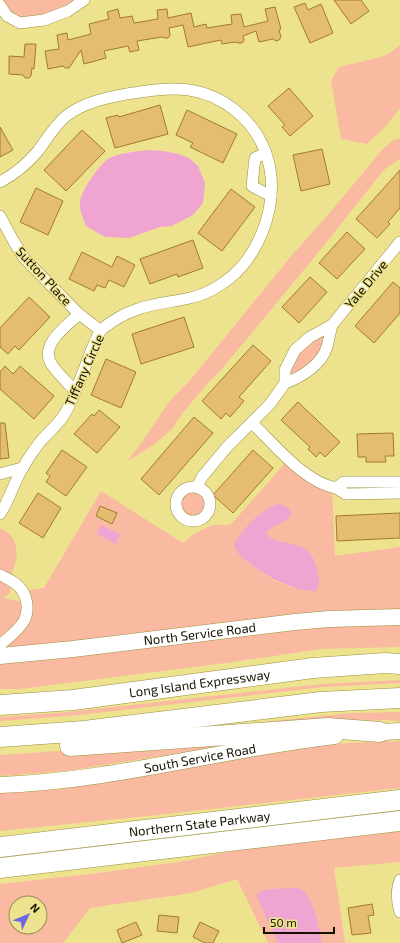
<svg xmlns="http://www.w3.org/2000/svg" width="400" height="943" viewBox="0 0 400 943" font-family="'Exo 2',sans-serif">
<rect width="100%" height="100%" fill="#ede38f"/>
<g fill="#f9baa1" fill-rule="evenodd">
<path d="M0 0H84L20 23Z"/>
<path d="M400 45V108L386 126 367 144 341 139 331 81 339 67 381 57 390 53Z"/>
<path d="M400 138V159L386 168 375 181 322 248 221 370 207 384 181 415 173 428 155 444 128 461 142 442 169 402 192 378 292 255 327 216 383 149 392 141Z"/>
<path d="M332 325 314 367 285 383 295 350Z"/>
<path d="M289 459 332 487 335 556 400 547V617L8 651 5 646 0 645V528L8 533 13 538 16 547 17 556 12 574 10 593 3 598 18 601H23L22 591 44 588 101 491 183 543C191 535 203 528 214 525 221 523 226 528 232 523ZM286 506 267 533 268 536 273 539 300 588 290 587 273 580 244 560Z"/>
<circle cx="193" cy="504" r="17"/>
<path d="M400 623V647L321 649 233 662 20 689H0V662L316 624Z"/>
<path d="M400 680V683L323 687 70 716 0 721V717L68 712 322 684Z"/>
<path d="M400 712V721L385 720 302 725H262V722L351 713Z"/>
<path d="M400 741V788L158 815 0 831V791L55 790 192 767 301 746 348 743Z"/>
<path d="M178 743 230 745 66 771 0 776V755Z"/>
<path d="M400 830V862L334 868 345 943H268L237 879 191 893 90 908 63 943H0V884L90 874 179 862 251 847ZM16 903H40V927H16Z"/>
</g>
<g fill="#f0a4d2">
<path d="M150 150 163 151 179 154 189 158 198 166 205 183 203 203 193 215 172 226 160 227 129 238 105 237 86 226C84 220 79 210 80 203 80 192 99 165 108 159 117 153 139 151 150 150Z"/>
<path d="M277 504 286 506 291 512C290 524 272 523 267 533 275 550 312 533 318 573 319 580 320 585 316 591 292 590 272 580 253 566 243 558 239 557 234 545 243 528 260 511 277 504Z"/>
<path d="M101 525 120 534 116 544 97 534Z"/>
<path d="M272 889C280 889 293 887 300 889 314 895 319 929 322 943H278L256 895 262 891Z"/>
</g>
<g fill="#e5bd71" stroke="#a07b2c">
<path d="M334 0H361L369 11 351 24Z"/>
<path d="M305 3 308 10 321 4 333 33 310 43 294 7Z"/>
<path d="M275 7 281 29 279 30 281 37 279 40 276 41 273 39 259 42 256 31 243 36 244 40 242 43H238L236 42 222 44 221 40 188 47 183 25 169 28 170 35 168 38H165L162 37 137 41 139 50 130 52 128 46 104 51 106 58 84 64 81 50 69 68H65L63 66 48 69 45 51 59 49 57 35 67 33 68 40 91 34 89 24 109 19 107 12 118 9 120 18 132 16 134 23 158 19 157 10 167 9 168 18 191 13 194 27 206 24 207 28 232 24 231 15 241 14 244 27 268 21 265 9Z"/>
<path d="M25 44H36L34 69 32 68 31 76 29 78H25L23 75 9 74V56L24 57Z"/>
<path d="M289 88 313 116 290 136 282 127 285 125 268 106Z"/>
<path d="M160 105 168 134 115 148 106 118 118 115 119 117Z"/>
<path d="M187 110 237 134 223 163 190 147 193 143 176 135Z"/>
<path d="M0 127 13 150 0 157Z"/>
<path d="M82 130 105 151 66 191 44 170Z"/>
<path d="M322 149 330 184 301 191 293 155Z"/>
<path d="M400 170V208L388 222 390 224 377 238 356 219Z"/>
<path d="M36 188 63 201 48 235 20 222Z"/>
<path d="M231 189 255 207 222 251 198 233Z"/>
<path d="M347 232 365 249 337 279 319 263Z"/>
<path d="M193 240 203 268 178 277 177 274 150 284 140 259Z"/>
<path d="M82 252 112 267 117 256 135 265 124 287 109 280 105 288 97 285 94 291 69 279Z"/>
<path d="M310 277 327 292 299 323 282 307Z"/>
<path d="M393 282 400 288V313L374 343 355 326Z"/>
<path d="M29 297 50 317 19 350 15 346 8 354 0 347V328Z"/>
<path d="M184 317 194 347 141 364 132 334Z"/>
<path d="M253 345 271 361 239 397 244 401 230 417 226 413 221 419 202 401Z"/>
<path d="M106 359 136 372 121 408 91 395Z"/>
<path d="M5 366 13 374 20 366 54 396 34 419 0 389V372Z"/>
<path d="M298 402 340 442 325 457 320 452 316 457 308 449 310 447 281 420Z"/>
<path d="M99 410 120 427 97 453 74 434 92 414 94 416Z"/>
<path d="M194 417 213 433 159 495 141 479Z"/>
<path d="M0 423H5L9 458 0 459Z"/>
<path d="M393 433 394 456H385L386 462H366V457H358L357 434Z"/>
<path d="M62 450 87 467 66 496 46 482 50 476 46 473Z"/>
<path d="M253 450 273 468 233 513 213 495Z"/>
<path d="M38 493 61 508 43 538 19 523Z"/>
<path d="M100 506 117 513 112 524 96 516Z"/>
<path d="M400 513V538L337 541 336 516Z"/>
<path d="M372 904 374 915 368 916 371 933 352 935 348 908Z"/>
<path d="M159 915 179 917 177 933 157 931Z"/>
<path d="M136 922 142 935 122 943 117 930Z"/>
<path d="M200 922 219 931 213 943H205L193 937Z"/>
</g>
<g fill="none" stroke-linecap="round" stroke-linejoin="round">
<defs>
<g id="street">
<path d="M0 5 7 16 20 23 44 20 68 11 84 0"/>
<path d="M266 153 255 158 252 186 271 196"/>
<path d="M0 182C15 174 27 164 38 151 47 139 55 125 66 116 84 102 106 98 127 94 147 91 168 87 189 90 223 95 253 119 265 151 279 187 269 229 247 260 234 278 212 293 190 298 173 302 155 303 138 309 126 313 112 321 102 329 97 334 87 361 84 370 77 386 72 404 62 418 55 427 47 434 40 442 34 450 28 458 24 466 14 481 10 499 0 514"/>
<path d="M0 216 14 242 24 258 79 314 100 330"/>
<path d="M332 325 400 242"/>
<path d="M75 391C67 382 58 374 52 365 38 345 67 326 79 314"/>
<path d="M252 423C275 445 304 482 336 488"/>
<path d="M0 474 22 468"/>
<path d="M400 482H344L336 488 346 494 400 493"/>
<circle cx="193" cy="504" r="17"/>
<path d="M197 487 202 477 227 447 270 404 285 383V370L295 350 310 337 332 325C330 332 329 340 327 347 321 365 302 377 285 383"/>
<path d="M0 575C6 578 12 580 16 584 27 592 30 609 24 621 18 631 8 638 0 645"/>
<path d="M400 880C396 890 397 902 400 912"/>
</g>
<g id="secondary">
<path id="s1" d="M0 656 73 649 295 622 329 619 400 617"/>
<path d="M368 733 400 731"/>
<path id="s2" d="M0 785C113 781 222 749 335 736"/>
</g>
<g id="highway">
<path id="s3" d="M0 705 73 700 313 668 385 663 400 664"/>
<path d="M0 737 84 731 321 702 400 698"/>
<path d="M70 746 328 728 380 732"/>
<path id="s4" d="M0 847 400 800"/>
<path d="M0 868 400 821"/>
</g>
</defs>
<use href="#street" stroke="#9a903d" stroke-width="12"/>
<use href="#secondary" stroke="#9a903d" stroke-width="17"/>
<use href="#highway" stroke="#9a903d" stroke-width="21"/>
<use href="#street" stroke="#fff" stroke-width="11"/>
<use href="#secondary" stroke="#fff" stroke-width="16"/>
<use href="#highway" stroke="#fff" stroke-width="20"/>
</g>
<g text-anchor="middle" stroke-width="3" stroke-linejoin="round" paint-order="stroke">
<g font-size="13" fill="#151100" stroke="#ede38f">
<text transform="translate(44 276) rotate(47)" y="5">Sutton Place</text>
<text transform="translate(366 284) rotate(-50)" y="5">Yale Drive</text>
<text transform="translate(84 370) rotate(-66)" y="5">Tiffany Circle</text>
<text dy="5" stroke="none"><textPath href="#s1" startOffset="201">North Service Road</textPath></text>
<text dy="5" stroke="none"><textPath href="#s3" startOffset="201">Long Island Expressway</textPath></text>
<text dy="5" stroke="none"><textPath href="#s2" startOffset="202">South Service Road</textPath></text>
<text dy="5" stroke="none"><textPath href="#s4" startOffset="201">Northern State Parkway</textPath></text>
</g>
</g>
<g transform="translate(28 915) rotate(46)"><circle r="19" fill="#ede38f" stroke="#978f56"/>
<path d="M0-3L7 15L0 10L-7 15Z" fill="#7068e3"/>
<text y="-6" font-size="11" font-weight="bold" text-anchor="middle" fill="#151100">N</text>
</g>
<path d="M264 927v6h70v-6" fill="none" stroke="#151100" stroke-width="2"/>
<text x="270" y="927" font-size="12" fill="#151100" stroke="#ede38f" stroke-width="3" paint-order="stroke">50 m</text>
</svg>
